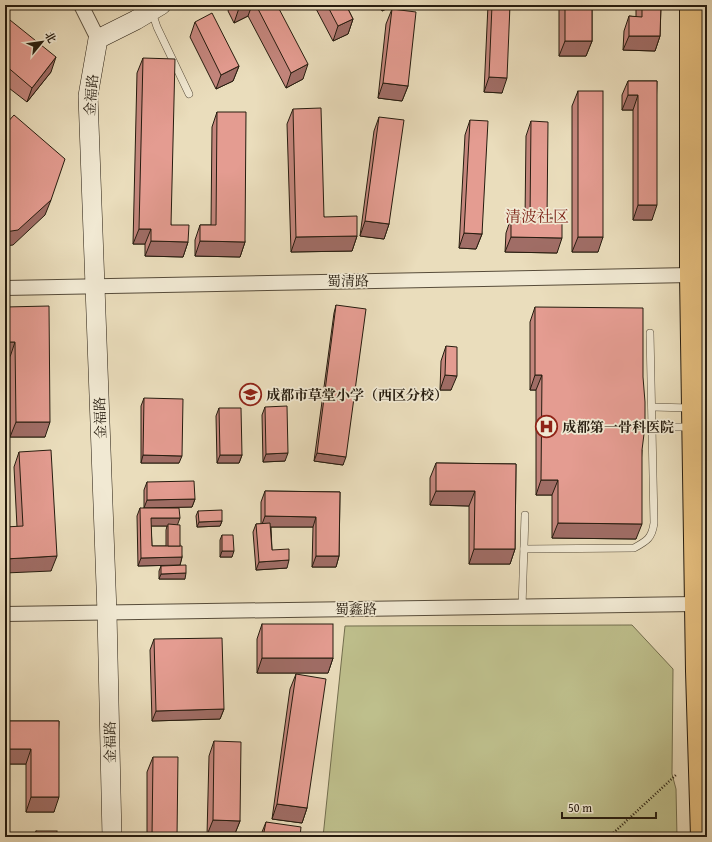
<svg xmlns="http://www.w3.org/2000/svg" width="712" height="842" viewBox="0 0 712 842" font-family="'Gentium Book Plus','Noto Serif SC',serif">
<rect width="100%" height="100%" fill="#eaddbc"/>
<filter id="stains"><feTurbulence type="fractalNoise" baseFrequency=".005" numOctaves="4"/><feColorMatrix values="0 0 0 0 .2 0 0 0 0 .09 0 0 0 0 .02 0 0 0 .5 -.17"/></filter>
<radialGradient id="worn" r=".72"><stop offset=".6" stop-color="#630" stop-opacity="0"/><stop offset="1" stop-color="#630" stop-opacity=".3"/></radialGradient>
<path fill="#bebf8c" stroke="#726e4e" d="M632 625 673 669 672 774 676 789 677 837H323L345 626Z"/>
<g fill="none" stroke-linecap="round" stroke-linejoin="round">
<defs>
<g id="lane">
<path d="M152 12 157 27 189 94"/>
<path d="M652 407 690 408"/>
<path d="M652 427H692"/>
<path d="M524 549 634 548C647 541 652 538 654 523L650 333"/>
<path d="M522 607 525 515"/>
</g>
<g id="street">
<path d="M81 5 98 39"/>
<path d="M5 288 691 275"/>
<path d="M5 614 695 604"/>
</g>
<path id="secondary" d="M112 837 107 613 88 96 98 39 136 20 161 5"/>
<path id="primary" d="M691 5V275L697 671 702 837"/>
</defs>
<use href="#lane" stroke="#574c3a" stroke-width="8"/>
<use href="#street" stroke="#574c3a" stroke-width="16"/>
<use href="#secondary" stroke="#261c0f" stroke-width="20"/>
<use href="#primary" stroke="#261c0f" stroke-width="24"/>
<path stroke="#261c0f" stroke-width="2.5" stroke-dasharray="1 2" stroke-linecap="butt" d="M609 837 677 774"/>
<use href="#lane" stroke="#f1e9d3" stroke-width="7"/>
<use href="#street" stroke="#f1e9d3" stroke-width="14"/>
<use href="#secondary" stroke="#f1e9d3" stroke-width="19"/>
<use href="#primary" stroke="#e5be7e" stroke-width="22"/>
</g>
<g fill="#c4867d" stroke="#261c0f" fill-rule="evenodd">
<path d="M230 5H277L303 79 286 88 248 16 234 23 228 11Z"/>
<path d="M314 5H346L353 19 348 34 333 41Z"/>
<path d="M379 5H394L382 11Z"/>
<path d="M488 5H510L502 93 484 92Z"/>
<path d="M559 5H592V41L586 56H559Z"/>
<path d="M636 5H661L660 36 655 51 623 50 624 31 629 16 636 17Z"/>
<path d="M392 9 408 86 402 101 378 98 386 24Z"/>
<path d="M5 16 51 72 27 102 5 85Z"/>
<path d="M195 22 239 66 233 81 216 89 190 37Z"/>
<path d="M143 58 171 225 188 242 183 257 145 256V244H133L137 73Z"/>
<path d="M628 81H657L652 220H633V110H622V95Z"/>
<path d="M578 91 598 252H572V106Z"/>
<path d="M293 109 324 217 357 236 352 251 291 252 287 124Z"/>
<path d="M217 112 245 242 240 257 195 256V240L200 225H211L212 127Z"/>
<path d="M379 117 389 224 384 239 360 236 374 131Z"/>
<path d="M470 120 482 234 476 249 459 248 465 135Z"/>
<path d="M531 121 547 218 557 253 505 252 506 233 511 218H525L526 136Z"/>
<path d="M336 305 343 465 314 461 334 313Z"/>
<path d="M5 307 45 437H10V357H5Z"/>
<path d="M535 307 642 450 636 539 552 538V495H536V390H530V322Z"/>
<path d="M446 346 451 390H440L441 361Z"/>
<path d="M144 398 179 463H141V406Z"/>
<path d="M265 407 285 461 263 462 262 415Z"/>
<path d="M219 408 242 455 239 463H217L216 416Z"/>
<path d="M19 452 51 571 17 527 14 467Z"/>
<path d="M436 463 516 464 515 549 510 564H469V506L430 505V478Z"/>
<path d="M147 482 195 499 192 507 144 508V490Z"/>
<path d="M265 491 340 492 339 556 336 567H312L313 527H271L272 550 287 568 256 570 253 532 256 524H261V502Z"/>
<path d="M140 508 177 525 180 546 182 557 180 565 138 566 137 516ZM151 526H167L166 530V546H152Z"/>
<path d="M198 511 222 521 220 526 197 527 196 516Z"/>
<path d="M222 535 232 557H220V540Z"/>
<path d="M161 566 185 579H159V571Z"/>
<path d="M262 624 333 658 328 673H257V639Z"/>
<path d="M154 639 224 709 220 719 152 721 150 650Z"/>
<path d="M296 674 307 808 302 823 272 819 290 689Z"/>
<path d="M5 721H59L54 812H26V764H5Z"/>
<path d="M214 741 240 821 234 836 207 835 209 756Z"/>
<path d="M153 757 177 837H147V772Z"/>
<path d="M266 822 300 837H260Z"/>
<path d="M36 831 57 837H34Z"/>
</g>
<g fill="#a06d66" stroke="#261c0f">
<path d="M246 5H252L248 16 234 23 239 8Z"/>
<path d="M385 5H394L382 11Z"/>
<path d="M353 19 348 34 333 41 338 26Z"/>
<path d="M629 36H660L655 51 623 50Z"/>
<path d="M565 41H592L586 56H559Z"/>
<path d="M56 57 51 72 27 102 32 88Z"/>
<path d="M308 64 303 79 286 88 291 73Z"/>
<path d="M239 66 233 81 216 89 221 75Z"/>
<path d="M489 77 507 78 502 93 484 92Z"/>
<path d="M383 83 408 86 402 101 378 98Z"/>
<path d="M628 95H638L633 110H622Z"/>
<path d="M51 200 45 215 13 245 5 246V232Z"/>
<path d="M638 205H657L652 220H633Z"/>
<path d="M365 221 389 224 384 239 360 236Z"/>
<path d="M139 229H151L145 244H133Z"/>
<path d="M464 233 482 234 476 249 459 248Z"/>
<path d="M357 236 352 251 291 252 296 237Z"/>
<path d="M511 237 562 238 557 253 505 252Z"/>
<path d="M578 237H603L598 252H572Z"/>
<path d="M151 241 188 242 183 257 145 256Z"/>
<path d="M200 241 245 242 240 257 195 256Z"/>
<path d="M5 342H15L10 357H5Z"/>
<path d="M445 375 457 376 451 390H440Z"/>
<path d="M535 375H542L536 390H530Z"/>
<path d="M16 422H50L45 437H10Z"/>
<path d="M288 453 285 461 263 462 266 454Z"/>
<path d="M317 453 346 457 343 465 314 461Z"/>
<path d="M143 455 182 456 179 463H141Z"/>
<path d="M220 455H242L239 463H217Z"/>
<path d="M541 480H558L552 495H536Z"/>
<path d="M436 491H475L469 506 430 505Z"/>
<path d="M195 499 192 507 144 508 147 500Z"/>
<path d="M265 516 316 517 313 527H261Z"/>
<path d="M151 518H180L177 526H148Z"/>
<path d="M222 521 220 526 197 527 199 522Z"/>
<path d="M558 523 642 524 636 539 552 538Z"/>
<path d="M474 549H515L510 564H469Z"/>
<path d="M222 551H234L232 557H220Z"/>
<path d="M57 556 51 571 5 573V559Z"/>
<path d="M316 556H339L336 567H312Z"/>
<path d="M182 557 180 565 138 566 141 558Z"/>
<path d="M289 560 287 568 256 570 259 562Z"/>
<path d="M186 573 185 579H159L161 574Z"/>
<path d="M262 658H333L328 673H257Z"/>
<path d="M224 709 220 719 152 721 156 711Z"/>
<path d="M5 749H31L26 764H5Z"/>
<path d="M31 797H59L54 812H26Z"/>
<path d="M277 804 307 808 302 823 272 819Z"/>
<path d="M213 820 240 821 234 836 207 835Z"/>
</g>
<g fill="#e49c91" stroke="#261c0f">
<path d="M238 5H246L239 8Z"/>
<path d="M256 5H277L308 64 291 73Z"/>
<path d="M327 5H346L353 19 338 26Z"/>
<path d="M492 5H510L507 78 489 77Z"/>
<rect x="565" y="5" width="27" height="36"/>
<path d="M642 5H661L660 36H629V16L642 17Z"/>
<path d="M392 9 416 12 408 86 383 83Z"/>
<path d="M212 13 239 66 221 75 195 22Z"/>
<path d="M5 16 56 57 32 88 5 65V44L8 41 5 38Z"/>
<path d="M143 58 175 59 171 225H189L188 242 151 241V229H139Z"/>
<path d="M628 81H657V205H638V95H628Z"/>
<rect x="578" y="91" width="25" height="146"/>
<path d="M321 108 324 217 357 216V236L296 237 293 109Z"/>
<path d="M217 112H246L245 242 200 241V225H216Z"/>
<path d="M14 115 65 159 51 200 18 230 5 232V156L7 154 5 153V125Z"/>
<path d="M379 117 404 120 389 224 365 221Z"/>
<path d="M470 120 488 121 482 234 464 233Z"/>
<path d="M531 121 548 122 547 218H562V238L511 237V218H530Z"/>
<path d="M336 305 366 309 346 457 317 453Z"/>
<path d="M49 306 50 422H16L15 342H5V307Z"/>
<path d="M535 307 643 308V377L645 402V426L642 450V524L558 523V480H541L542 375H535Z"/>
<path d="M446 346 457 347V376L445 375Z"/>
<path d="M144 398 183 399 182 456 143 455Z"/>
<path d="M287 406 288 453 266 454 265 407Z"/>
<path d="M219 408H241L242 455H220Z"/>
<path d="M51 450 57 556 5 559V527L23 526 19 452Z"/>
<path d="M436 463 516 464 515 549H474L475 491H436Z"/>
<path d="M194 481 195 499 147 500V482Z"/>
<path d="M265 491 340 492 339 556H316V517L265 516Z"/>
<path d="M140 508H179L180 518H151L152 546H182V557L141 558Z"/>
<path d="M222 510V521L199 522 198 511Z"/>
<path d="M270 523 272 550 289 549V560L259 562 256 524Z"/>
<path d="M168 524 180 525V546H168Z"/>
<path d="M222 535H233L234 551H222Z"/>
<path d="M186 565V573L161 574V566Z"/>
<rect x="262" y="624" width="71" height="34"/>
<path d="M222 638 224 709 156 711 154 639Z"/>
<path d="M296 674 326 679 307 808 277 804Z"/>
<path d="M5 721H59V797H31V749H5Z"/>
<path d="M214 741 241 742 240 821 213 820Z"/>
<path d="M153 757H178L177 837H152Z"/>
<path d="M266 822 301 827 300 837H263Z"/>
<rect x="36" y="831" width="21" height="6"/>
</g>
<defs>
<symbol id="school-ring" viewBox="-11 -11 22 22"><circle r="9.5" fill="#f1e9d3" stroke="#8f2418" stroke-width="1.5"/><path d="M0-5L7-2L0 1L-7-2ZM-4 1L0 2.5L4 1V4Q0 6-4 4Z" fill="#8f2418"/></symbol>
<symbol id="hospital-ring" viewBox="-11 -11 22 22"><circle r="9.5" fill="#f1e9d3" stroke="#8f2418" stroke-width="1.5"/><path d="M-5-5h3v3.5h4V-5h3V5h-3V1.5h-4V5h-3Z" fill="#8f2418"/></symbol>
</defs>
<g fill-rule="evenodd">
<use href="#school-ring" x="238" y="382" width="25" height="25"/>
<use href="#hospital-ring" x="534" y="414" width="25" height="25"/>
</g>
<g text-anchor="middle" stroke-width="3.5" stroke-linejoin="round" paint-order="stroke">
<g font-size="14" fill="#261c0f" stroke="#f1e9d3">
<text transform="translate(91 95) rotate(-85)" y="5">金福路</text>
<text transform="translate(348 281) rotate(-1)" y="5">蜀清路</text>
<text transform="translate(100 418) rotate(-92)" y="5">金福路</text>
<text transform="translate(356 609) rotate(-1)" y="5">蜀鑫路</text>
<text transform="translate(110 742) rotate(-91)" y="5">金福路</text>
</g>
<g font-size="14" font-weight="bold" fill="#261c0f" stroke="#f1e9d3" text-anchor="start">
<text x="266" y="400">成都市草堂小学（西区分校）</text>
<text x="562" y="432">成都第一骨科医院</text>
</g>
<g font-size="16" fill="#7a1f14" stroke="#f1e9d3">
<text x="537" y="222">清波社区</text>
</g>
</g>
<rect width="712" height="842" fill="none" stroke="#eaddbc" stroke-width="20"/>
<rect x="6" y="6" width="700" height="830" fill="none" stroke="#261c0f" stroke-width="2"/>
<rect x="10" y="10" width="692" height="822" fill="none" stroke="#261c0f"/>
<g transform="translate(42 42) rotate(61)" stroke="#f1e9d3" stroke-width="3" paint-order="stroke">
<path d="M0-3L7 15L0 10L-7 15Z" fill="#261c0f"/>
<text y="-6" font-size="11" font-weight="bold" text-anchor="middle" fill="#261c0f">北</text>
</g>
<path d="M562 812v6h94v-6" fill="none" stroke="#261c0f" stroke-width="2"/>
<text x="568" y="812" font-size="12" fill="#261c0f" stroke="#f1e9d3" stroke-width="3" paint-order="stroke">50 m</text>
<rect width="100%" height="100%" filter="url(#stains)"/>
<rect width="100%" height="100%" fill="url(#worn)"/>
</svg>
